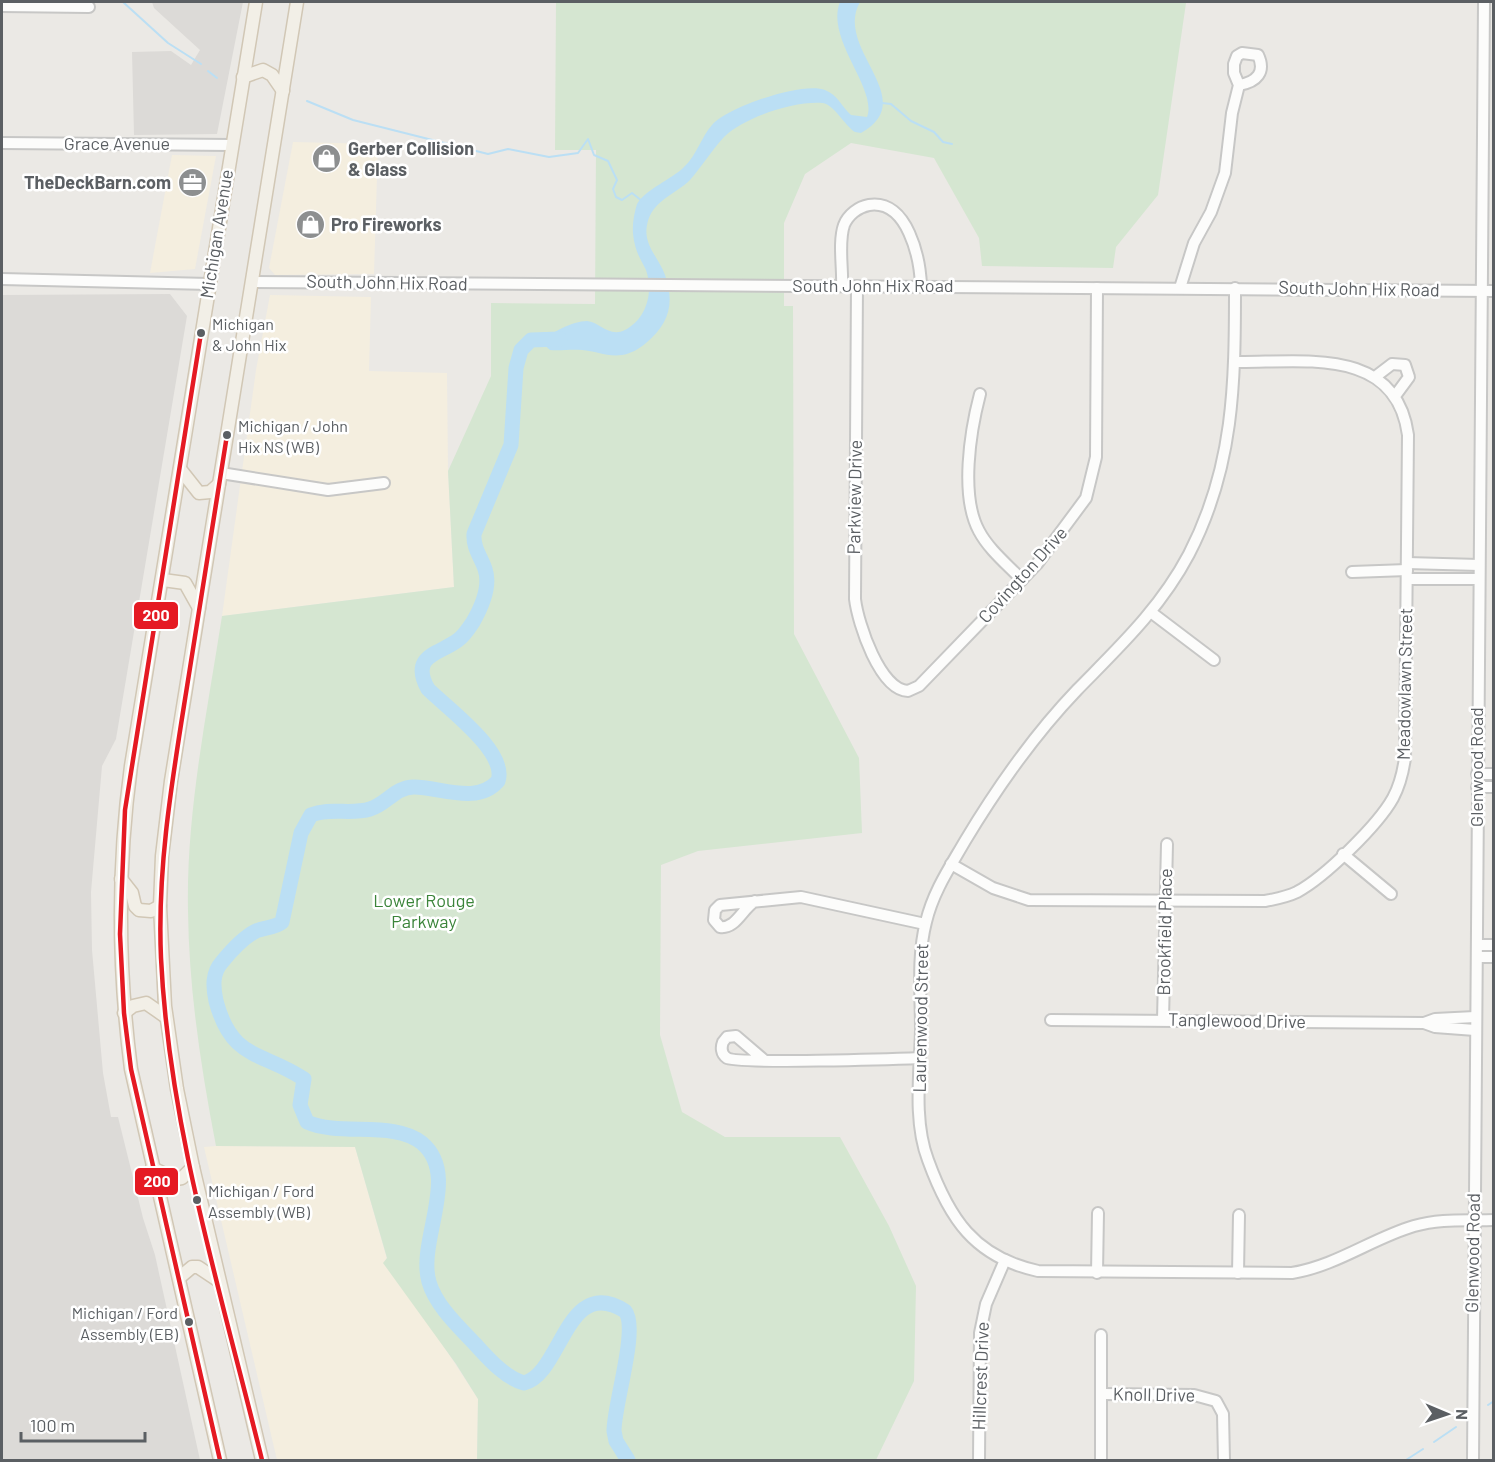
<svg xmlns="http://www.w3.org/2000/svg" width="1495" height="1462" viewBox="0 0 1495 1462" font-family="Barlow,sans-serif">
<rect width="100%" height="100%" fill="#ebe9e5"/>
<g fill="#f4eedf">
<path d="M293 142 378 144 374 274 275 275 269 268Z"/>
<path d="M172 155 216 156 195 269 150 273Z"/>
<path d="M270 295 371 297 369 371 447 373 448 471 454 587 222 616 256 370Z"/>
<path d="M216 1146 355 1147 387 1259 478 1399 477 1460H277L204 1147Z"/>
</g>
<g fill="#dcdad7">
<path d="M152 2H243L217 134 134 135 132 52 171 51 191 65 200 50 154 8Z"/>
<path d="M170 294 187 316 116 739 102 766 91 892 92 950 103 1073 111 1117H118L143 1218 155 1255 200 1460H2V295Z"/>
</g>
<path fill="#d5e6d1" d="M556 2H1189L1186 3 1158 195 1116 247 1113 268 982 266 979 238 934 158 851 143 805 174 784 223V306H793L794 634 859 758 862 833 698 851 661 865 660 1035 682 1112 725 1137H840L889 1226 916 1286 914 1381 876 1460H477L478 1399 456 1364 383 1263 387 1258 355 1147 216 1146C201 1068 189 991 188 911 186 813 207 713 222 616L454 587 448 471 491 376V303L595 304 596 150H555Z"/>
<path fill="#bbdff4" d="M840 2H860C833 49 922 99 861 133L855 132C845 126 833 103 822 103 794 101 744 117 724 137 712 150 702 166 690 180 675 195 652 200 647 225 643 245 659 258 665 275 675 304 669 324 646 343 639 349 630 354 622 355 607 357 596 351 582 350 571 349 560 351 550 350L540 341C552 333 572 321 587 321 600 322 609 338 625 330 646 319 654 293 646 270 642 262 637 254 635 245 631 230 633 218 637 204 647 188 671 180 684 167 697 155 701 137 712 125 728 107 803 81 825 90 838 95 841 106 851 115L867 117C878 89 825 39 840 2Z"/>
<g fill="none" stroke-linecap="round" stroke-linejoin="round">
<g stroke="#bbdff4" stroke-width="2">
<path d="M123 2 168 43 201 64"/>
<path d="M208 71 217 78"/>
<path d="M307 101 353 120 488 154 508 149 549 157 578 153 588 139 594 155 608 161 617 180 613 189 616 197 622 200 632 193 642 201"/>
<path d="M882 103 891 104 911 121 934 132 943 142 952 144"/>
<path d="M1488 1405 1494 1401"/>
<path d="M1434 1442 1456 1427"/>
<path d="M1406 1460 1423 1449"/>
</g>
<path stroke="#bbdff4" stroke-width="15" d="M560 339 531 340 521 350 516 368 511 445 474 534C473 548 481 557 485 569 491 586 481 608 473 622 469 628 464 636 458 640 440 654 409 655 428 689 447 708 508 752 498 781 477 805 440 787 414 787 395 787 387 804 370 809 351 815 330 807 311 815L301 833 282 922C275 928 265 927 256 931 244 937 231 951 222 962 212 973 213 987 216 1001 232 1061 262 1051 304 1079L300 1105 307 1122C340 1137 394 1120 422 1143 461 1176 417 1240 429 1282 436 1306 459 1327 475 1344 488 1358 505 1378 524 1383 562 1374 566 1274 625 1311 639 1328 614 1404 614 1431L616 1441 628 1460"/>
<defs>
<g id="minor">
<path d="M2 6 89 7"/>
<path d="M2 143 232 145"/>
<path d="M2 279 209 284"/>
<path d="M253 282 1494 291"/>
<path d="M842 286C843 268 838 242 844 225 848 215 858 207 869 205 908 199 920 259 921 286"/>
<path d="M857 286 855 599C858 624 880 690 908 691L919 686 1037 564 1086 498 1096 457 1097 288"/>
<path d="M1180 288 1194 243 1211 212 1225 173 1232 113 1239 85 1234 73V64L1237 56 1242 53 1258 55C1266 72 1257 82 1239 85"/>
<path d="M1235 288C1235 384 1234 467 1189 554 1160 609 1119 647 1077 690 1033 736 998 786 965 841 950 867 933 892 926 922 917 956 921 995 921 1030 920 1072 913 1121 928 1160 949 1218 974 1257 1038 1271L1292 1273C1336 1266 1373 1238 1414 1226 1441 1218 1467 1221 1494 1220"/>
<path d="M1375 377 1392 364 1405 365 1409 377 1395 396"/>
<path d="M980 394C970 432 960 496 979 531 989 550 1008 565 1022 580"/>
<path d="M221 473 328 490 384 483"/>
<path d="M1407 563 1479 565"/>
<path d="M1352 572 1407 570"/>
<path d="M1407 579H1479"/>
<path d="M1152 613 1214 660"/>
<path d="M1477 774H1494"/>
<path d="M1477 787H1494"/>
<path d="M1343 854 1391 894"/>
<path d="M951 864 993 888 1029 900 1265 901C1276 899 1287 897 1297 892 1325 877 1378 825 1393 798 1400 785 1403 772 1405 758L1408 435C1396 345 1301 363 1235 362"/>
<path d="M755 901C742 909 736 929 720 927L714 920 715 910 720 905 801 897 925 924"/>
<path d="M1477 945H1494"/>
<path d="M1477 957H1494"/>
<path d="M1051 1020 1424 1023 1435 1027 1475 1030"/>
<path d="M1163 1020 1167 844"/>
<path d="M1424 1023 1435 1019 1475 1017"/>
<path d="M764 1060 736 1036 727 1037 723 1042C721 1047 721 1054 727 1058 736 1064 897 1059 920 1058"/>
<path d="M1097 1273 1098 1213"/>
<path d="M1238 1273 1239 1215"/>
<path d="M1102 1394 1194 1395 1216 1401 1223 1414 1224 1460"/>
<path d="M979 1460 980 1333 986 1304 1005 1260"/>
<path d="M1101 1460V1335"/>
<path d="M1473 1460 1484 2"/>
</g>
<g id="major">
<path d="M243 77 263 70 272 75 283 91"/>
<path d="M180 469 199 493 210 492 219 484"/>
<path d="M163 580 185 583 199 608"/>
<path d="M121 879 132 893 135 906 139 910 151 911 160 906"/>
<path d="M124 1013 133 1006 146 1003 166 1017"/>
<path d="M152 1168 176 1179 182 1178 193 1167"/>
<path d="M179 1278 192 1267H198L219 1281"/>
<path d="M220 1460 131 1069C118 968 117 868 131 766L256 2"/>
<path d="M262 1460 193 1167 177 1089 165 1006 160 906 162 856 171 781 297 2"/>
</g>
</defs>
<use href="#minor" stroke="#c7c7c6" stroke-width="14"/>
<use href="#major" stroke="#d1c7b5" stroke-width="15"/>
<use href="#minor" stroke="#fcfcfb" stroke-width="10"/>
<use href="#major" stroke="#f2efe7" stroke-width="12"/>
<defs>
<g id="bus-1">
<path d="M201 333 125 810 120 934 124 1013 131 1069 220 1460"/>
<path d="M227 435C213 521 200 607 186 693 172 781 157 869 161 958 169 1128 222 1296 262 1460"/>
</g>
</defs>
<use href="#bus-1" stroke="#fff" stroke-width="9"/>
<use href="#bus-1" stroke="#e51a23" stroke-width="4.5"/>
</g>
<defs>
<symbol id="shop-disc" viewBox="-11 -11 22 22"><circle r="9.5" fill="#8d8f90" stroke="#fff"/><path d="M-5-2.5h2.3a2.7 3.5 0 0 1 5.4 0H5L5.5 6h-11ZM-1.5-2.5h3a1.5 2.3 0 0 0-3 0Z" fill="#fff"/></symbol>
<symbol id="office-disc" viewBox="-11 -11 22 22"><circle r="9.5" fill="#8d8f90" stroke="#fff"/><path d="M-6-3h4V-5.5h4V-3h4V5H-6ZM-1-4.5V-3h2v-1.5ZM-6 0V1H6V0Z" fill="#fff"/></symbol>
</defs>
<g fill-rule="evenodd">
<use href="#shop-disc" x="310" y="142" width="33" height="33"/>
<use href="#office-disc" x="176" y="166" width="33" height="33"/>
<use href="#shop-disc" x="294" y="208" width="33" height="33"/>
</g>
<g fill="#5b5f63" stroke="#fff" stroke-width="2">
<circle cx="201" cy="333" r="5"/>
<circle cx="227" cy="435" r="5"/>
<circle cx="197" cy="1200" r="5"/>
<circle cx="189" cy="1322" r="5"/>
</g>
<g text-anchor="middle" stroke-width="5" stroke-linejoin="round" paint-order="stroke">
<g font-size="16" fill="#5b5f63" stroke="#fff" text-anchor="start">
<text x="212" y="330">Michigan<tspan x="212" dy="21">&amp; John Hix</tspan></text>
<text x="238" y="432">Michigan / John<tspan x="238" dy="21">Hix NS (WB)</tspan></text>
<text x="208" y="1197">Michigan / Ford<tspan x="208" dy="21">Assembly (WB)</tspan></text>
<text x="178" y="1319" text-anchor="end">Michigan / Ford<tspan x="178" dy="21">Assembly (EB)</tspan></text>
</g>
<g font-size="18" fill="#5b5f63" stroke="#fff">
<text x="117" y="150">Grace Avenue</text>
<text transform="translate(217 234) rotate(-81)" y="6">Michigan Avenue</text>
<text transform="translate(387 283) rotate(1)" y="6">South John Hix Road</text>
<text x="873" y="292">South John Hix Road</text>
<text transform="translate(1359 289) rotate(1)" y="6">South John Hix Road</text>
<text transform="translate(855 497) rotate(-89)" y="6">Parkview Drive</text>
<text transform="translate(1023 575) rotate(-48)" y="6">Covington Drive</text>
<text transform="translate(1405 684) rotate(-89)" y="6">Meadowlawn Street</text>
<text transform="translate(1477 767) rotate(-90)" y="6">Glenwood Road</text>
<text transform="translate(1165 932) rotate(-89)" y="6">Brookfield Place</text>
<text transform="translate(921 1018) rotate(-89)" y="6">Laurenwood Street</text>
<text transform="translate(1237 1021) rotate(1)" y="6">Tanglewood Drive</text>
<text transform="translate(1473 1253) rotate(-89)" y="6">Glenwood Road</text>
<text transform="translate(981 1376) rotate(-88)" y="6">Hillcrest Drive</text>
<text transform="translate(1154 1395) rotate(1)" y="6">Knoll Drive</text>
</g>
<g font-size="18" font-weight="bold" fill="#5b5f63" stroke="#fff" text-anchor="start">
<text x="348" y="155">Gerber Collision<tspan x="348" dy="21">&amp; Glass</tspan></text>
<text x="171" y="189" text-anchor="end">TheDeckBarn.com</text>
<text x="331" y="231">Pro Fireworks</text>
</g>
<g font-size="18" fill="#3b843a" stroke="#fff">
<text x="424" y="907">Lower Rouge<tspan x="424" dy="21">Parkway</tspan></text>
</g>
</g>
<g stroke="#fff" stroke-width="2">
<rect x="133" y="601" width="46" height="29" rx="6" fill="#e51a23"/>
<rect x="134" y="1167" width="45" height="29" rx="6" fill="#e51a23"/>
</g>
<g font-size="16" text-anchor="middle" font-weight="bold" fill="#fff">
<text x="156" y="621">200</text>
<text x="157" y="1187">200</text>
</g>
<rect width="1495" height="1462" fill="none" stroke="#5b5f63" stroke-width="6"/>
<g transform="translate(1447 1414) rotate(92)" stroke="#ffffff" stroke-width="4.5" paint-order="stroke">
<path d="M0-4.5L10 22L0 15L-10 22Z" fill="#5b5f63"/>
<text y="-9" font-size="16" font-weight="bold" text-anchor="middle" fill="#5b5f63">N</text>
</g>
<path d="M21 1432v9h124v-9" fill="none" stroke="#5b5f63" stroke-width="3"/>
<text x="30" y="1432" font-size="18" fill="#5b5f63" stroke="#ffffff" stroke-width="4.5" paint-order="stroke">100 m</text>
</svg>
